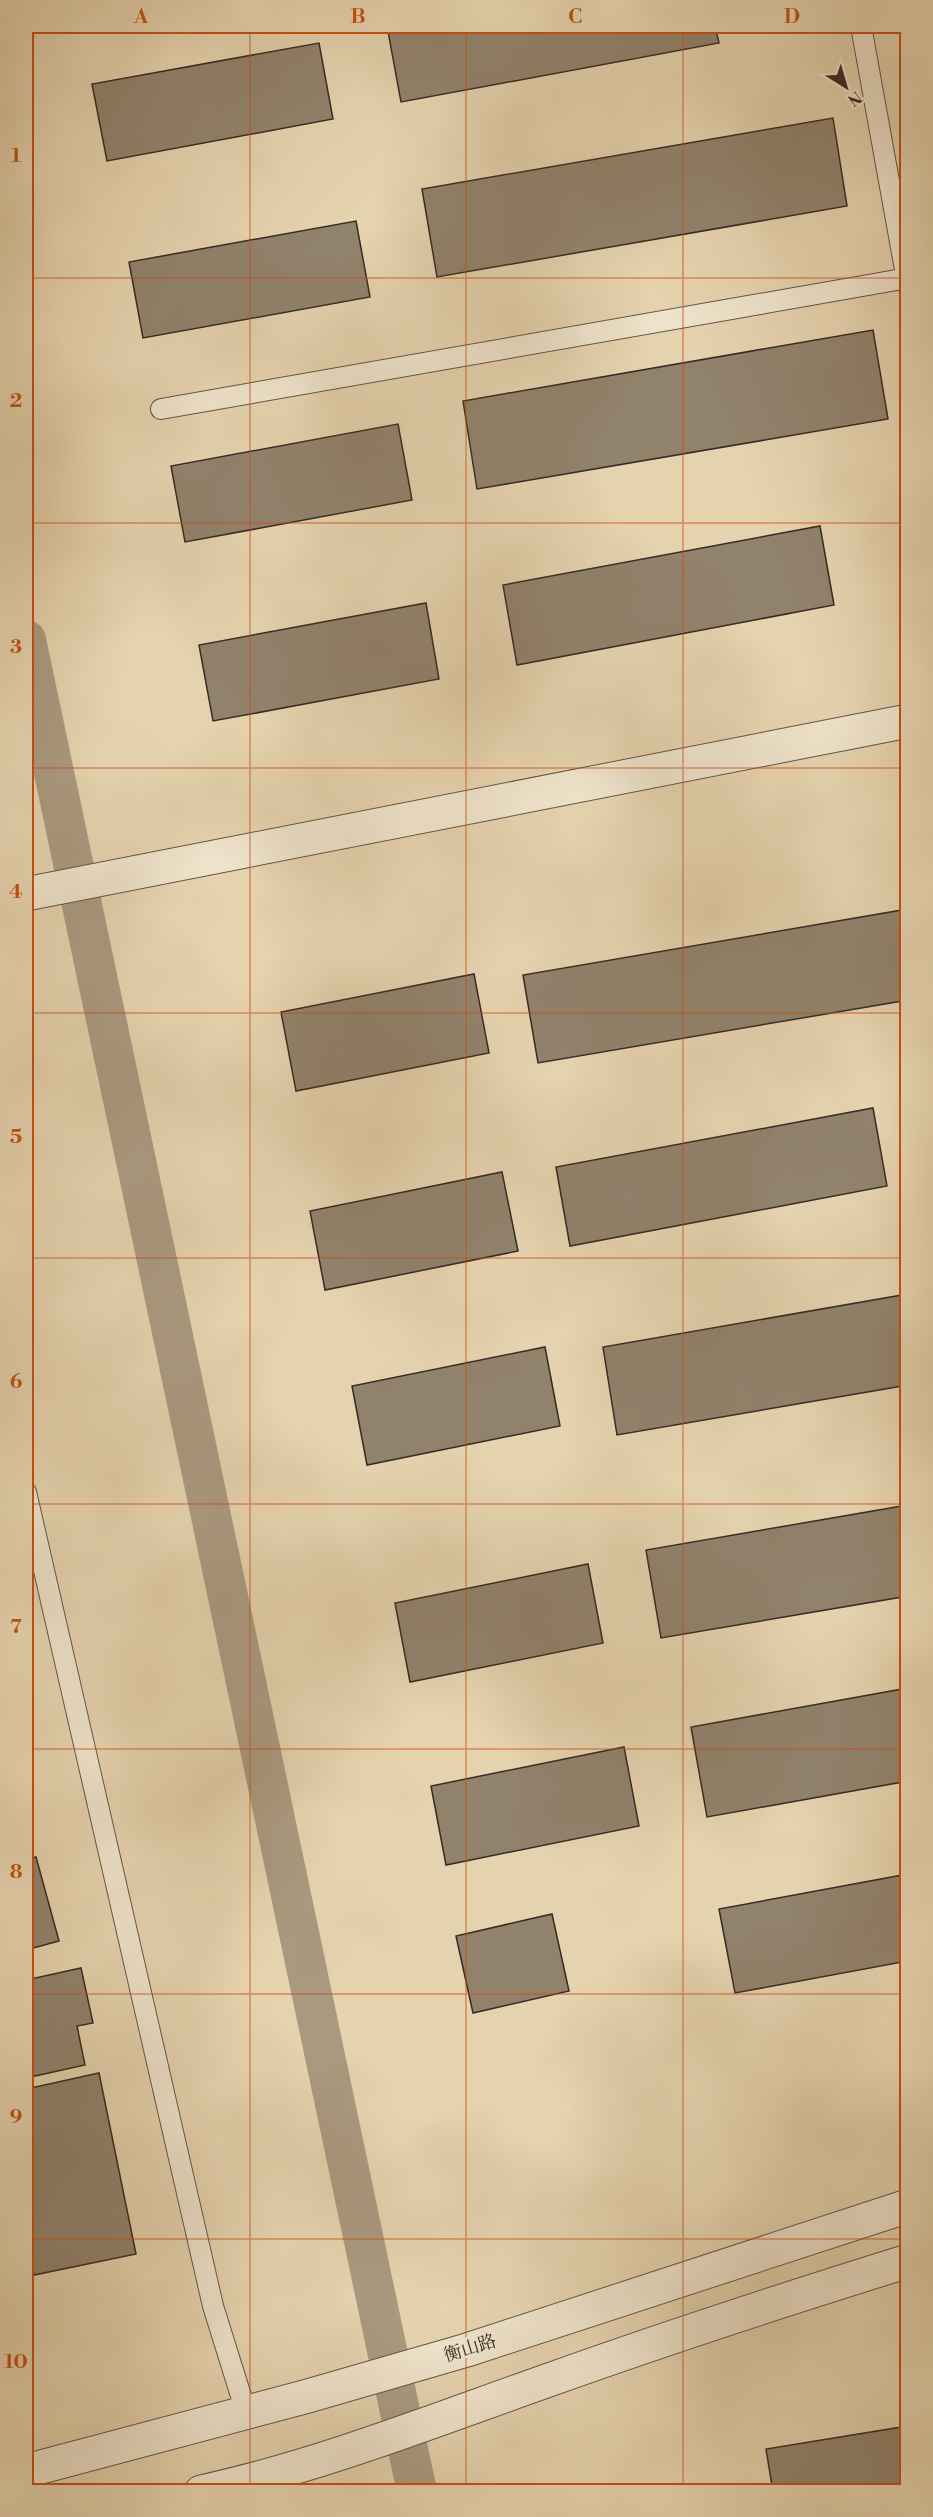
<svg xmlns="http://www.w3.org/2000/svg" width="933" height="2517" viewBox="0 0 933 2517" font-family="'Libre Bodoni','Noto Serif SC',serif">
<rect width="100%" height="100%" fill="#e5d2ae"/>
<filter id="stains"><feTurbulence type="fractalNoise" baseFrequency=".00333" numOctaves="4"/><feColorMatrix values="0 0 0 0 .2 0 0 0 0 .09 0 0 0 0 .02 0 0 0 .5 -.17"/></filter>
<radialGradient id="worn" r=".72"><stop offset=".6" stop-color="#630" stop-opacity="0"/><stop offset="1" stop-color="#630" stop-opacity=".3"/></radialGradient>
<g fill="none" stroke-linecap="round" stroke-linejoin="round">
<path stroke="#aa997f" stroke-width="40" d="M26 640 417 2492"/>
</g>
<g fill="#91826c" stroke="#372b25" stroke-width="1.5">
<path d="M387 26H715L719 43 401 102Z"/>
<path d="M319 43 333 119 107 161 92 84Z"/>
<path d="M833 118 847 206 437 277 422 189Z"/>
<path d="M356 221 370 297 143 338 129 262Z"/>
<path d="M873 330 888 419 477 489 463 401Z"/>
<path d="M398 424 412 500 185 542 171 466Z"/>
<path d="M820 526 834 605 517 665 503 585Z"/>
<path d="M426 603 439 679 213 721 199 645Z"/>
<path d="M908 909V1000L538 1063 523 975Z"/>
<path d="M474 974 489 1053 296 1091 281 1012Z"/>
<path d="M873 1108 887 1186 570 1246 556 1167Z"/>
<path d="M502 1172 518 1251 325 1290 310 1211Z"/>
<path d="M908 1294V1385L617 1435 603 1347Z"/>
<path d="M545 1347 560 1426 367 1465 352 1386Z"/>
<path d="M908 1505V1596L661 1638 646 1550Z"/>
<path d="M588 1564 603 1643 410 1682 395 1603Z"/>
<path d="M908 1688V1781L707 1817 691 1727Z"/>
<path d="M624 1747 639 1826 446 1865 431 1786Z"/>
<path d="M26 1824 32 1850 26 1852Z"/>
<path d="M36 1857 59 1941 26 1950V1860Z"/>
<path d="M908 1874V1961L735 1993 719 1909Z"/>
<path d="M552 1914 569 1991 473 2013 456 1936Z"/>
<path d="M81 1968 93 2023 77 2026 85 2065 26 2078V1980Z"/>
<path d="M99 2073 136 2254 34 2275 26 2232V2089Z"/>
<path d="M908 2426V2492H773L766 2449Z"/>
</g>
<g fill="none" stroke-linecap="round" stroke-linejoin="round">
<defs>
<g id="service">
<path d="M861 26 908 286"/>
<path d="M161 409 908 278"/>
<path d="M26 1492 213 2306 246 2412"/>
</g>
<path id="minor" d="M26 894 908 721"/>
<g id="tertiary">
<path d="M26 2471 308 2396 467 2350 908 2206"/>
<path d="M201 2492C319 2466 433 2421 546 2381 666 2338 786 2299 908 2261"/>
</g>
</defs>
<use href="#service" stroke="#625547" stroke-width="22"/>
<use href="#minor" stroke="#625547" stroke-width="35"/>
<use href="#tertiary" stroke="#625547" stroke-width="35"/>
<use href="#service" stroke="#eee2ca" stroke-width="20"/>
<use href="#minor" stroke="#eee2ca" stroke-width="33"/>
<use href="#tertiary" stroke="#eee2ca" stroke-width="33"/>
</g>
<path fill="none" stroke="#c55011" stroke-width="1.5" stroke-opacity="0.55" d="M250 26V2492M466 26V2492M683 26V2492M26 278H908M26 523H908M26 768H908M26 1013H908M26 1258H908M26 1504H908M26 1749H908M26 1994H908M26 2239H908"/>
<g text-anchor="middle" stroke-width="5" stroke-linejoin="round" paint-order="stroke">
<g font-size="18" fill="#372b25" stroke="#eee2ca">
<text transform="translate(470 2348) rotate(-17)" y="6">衡山路</text>
</g>
</g>
<rect width="933" height="2517" fill="none" stroke="#e5d2ae" stroke-width="66"/>
<g transform="translate(846 87) rotate(143)" stroke="#eee2ca" stroke-width="4.5" paint-order="stroke">
<path d="M0-4.5L10 22L0 15L-10 22Z" fill="#372b25"/>
<text y="-9" font-size="16" font-weight="bold" text-anchor="middle" fill="#372b25">N</text>
</g>
<rect x="33" y="33" width="867" height="2451" fill="none" stroke="#c55011" stroke-width="2"/>
<g font-size="20" text-anchor="middle" font-weight="bold" fill="#c55011">
<text x="141" y="23">A</text>
<text x="358" y="23">B</text>
<text x="575" y="23">C</text>
<text x="792" y="23">D</text>
<text x="16" y="162">1</text>
<text x="16" y="407">2</text>
<text x="16" y="653">3</text>
<text x="16" y="898">4</text>
<text x="16" y="1143">5</text>
<text x="16" y="1388">6</text>
<text x="16" y="1633">7</text>
<text x="16" y="1878">8</text>
<text x="16" y="2123">9</text>
<text x="16" y="2368">10</text>
</g>
<rect width="100%" height="100%" filter="url(#stains)"/>
<rect width="100%" height="100%" fill="url(#worn)"/>
</svg>
